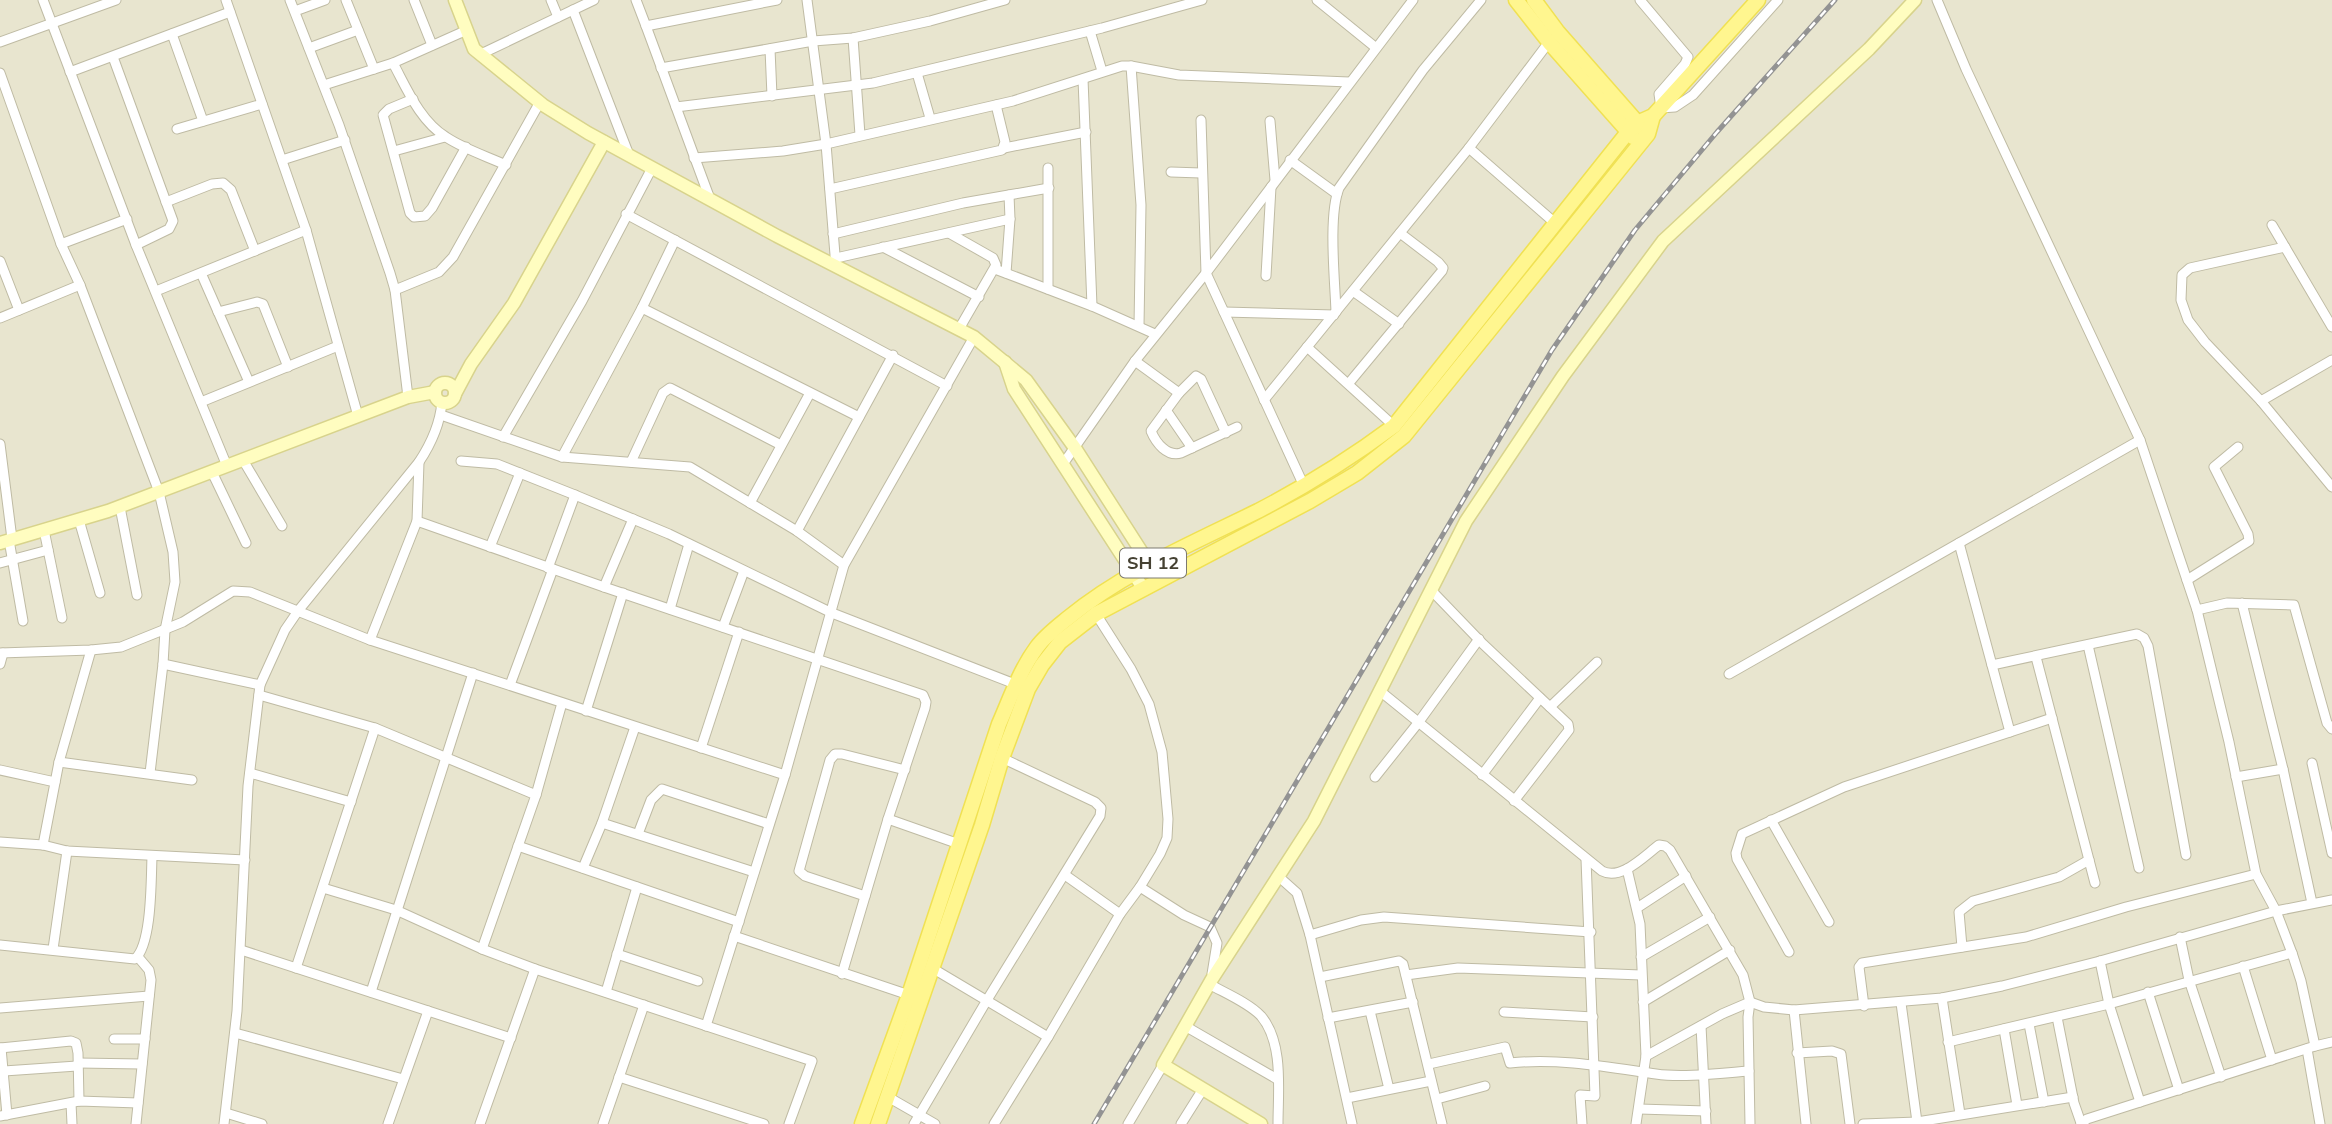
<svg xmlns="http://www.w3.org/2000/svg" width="2332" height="1124" viewBox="0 0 2332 1124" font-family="Mulish,sans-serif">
<rect width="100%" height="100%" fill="#f3f1e2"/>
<rect fill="#e8e5cf" x="0" y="0" width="2332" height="1124"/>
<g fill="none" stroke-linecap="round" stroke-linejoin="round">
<defs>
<g id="street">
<path d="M43 0 136 245 227 466"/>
<path d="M226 0 306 230 358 416"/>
<path d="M290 0 339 125 390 273 395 290 408 397"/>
<path d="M346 0 374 69"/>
<path d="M414 0 432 45"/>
<path d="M551 0 558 17"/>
<path d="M636 0 646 26"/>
<path d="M807 0 826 144 836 267"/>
<path d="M1317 0 1375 47"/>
<path d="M1640 0 1688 57 1685 64 1659 94 1661 108 1675 107 1693 95 1778 0"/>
<path d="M1937 0 1966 69 2140 440 2197 610 2229 742 2256 874 2276 911 2292 953 2301 981 2315 1046 2087 1119 2081 1124"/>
<path d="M573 10 629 155"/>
<path d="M295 11 325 0"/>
<path d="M1090 31 1102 71"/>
<path d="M172 34 203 121"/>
<path d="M853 38 860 135"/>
<path d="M0 42 116 0"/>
<path d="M309 48 358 30"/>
<path d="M770 49 772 96"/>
<path d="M481 54 594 0"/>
<path d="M113 57 173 221 169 229 136 245"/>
<path d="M393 63C407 89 420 121 446 137 464 149 486 156 506 165"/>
<path d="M1131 66 1141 205 1139 326"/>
<path d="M661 68 813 41 853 38 930 21 1005 0"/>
<path d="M70 72 230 12"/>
<path d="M0 73 61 244 80 285 159 492 173 552 175 582 165 630 163 664 150 773"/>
<path d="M917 73 930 118"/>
<path d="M1083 79 1092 306"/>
<path d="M324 85 393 63 467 30"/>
<path d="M413 99 389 109 383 115 410 213 414 217 425 216 432 208 466 147"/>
<path d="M676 107 873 83 1102 28 1202 0"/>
<path d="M1201 120 1206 273 1304 486"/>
<path d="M1270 121 1275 180"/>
<path d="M177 129 262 104"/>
<path d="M1004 148 1086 132"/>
<path d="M1469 148 1555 223"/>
<path d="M394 151 445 137"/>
<path d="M694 158 783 151 826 144 1013 101 1122 66H1131L1179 75 1349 82"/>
<path d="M282 160 345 140"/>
<path d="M1290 160 1337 194"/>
<path d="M1171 172 1201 173"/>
<path d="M830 189 1002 150 1005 142 996 105"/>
<path d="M710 199 646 26 777 0"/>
<path d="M166 202 212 184 223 183 231 190 255 251"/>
<path d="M626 214 947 386"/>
<path d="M2272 225 2332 327"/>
<path d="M949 233 993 258 996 265 959 329"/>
<path d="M833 234 963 203 1049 188"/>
<path d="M61 244 127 219"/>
<path d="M883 247 979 297"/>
<path d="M2285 247 2190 268 2182 275 2181 300 2188 320 2205 342 2261 401 2332 487"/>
<path d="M836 258 1010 219"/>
<path d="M0 261 19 310"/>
<path d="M995 269 1092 306 1155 334"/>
<path d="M201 273 249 382"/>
<path d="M1006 273 1010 219 1009 195"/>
<path d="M1266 276 1271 187"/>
<path d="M1048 289V168"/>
<path d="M395 290 439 272 453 257 540 102"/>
<path d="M156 291 306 230"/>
<path d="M1353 291 1399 324"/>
<path d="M642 308 859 417"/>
<path d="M218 312 257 302 263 304 288 367"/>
<path d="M1224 312 1334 315"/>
<path d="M1336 312C1335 281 1328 216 1339 188L1423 70 1481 0"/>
<path d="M0 318 80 285"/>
<path d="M1307 347 1394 426"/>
<path d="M1135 361 1179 393"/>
<path d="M1349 383 1442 271 1443 268 1438 262 1400 233"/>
<path d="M1264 400 1469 148 1549 42"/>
<path d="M2261 401 2332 360"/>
<path d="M201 402 338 346"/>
<path d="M1166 410 1192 448"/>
<path d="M441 415 562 457 690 467 797 531 844 565"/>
<path d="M1226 433 1201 379 1196 376 1179 393 1151 431C1156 443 1167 457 1181 453L1237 427"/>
<path d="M503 437 582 301 652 168"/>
<path d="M0 444 12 539"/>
<path d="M562 457 642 308 675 240"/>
<path d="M243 460 282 526"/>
<path d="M461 461 497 464 575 495 669 534 832 613 1020 686"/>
<path d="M631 462 663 393 670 388 781 445"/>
<path d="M1063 464 1135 361 1206 273 1413 0"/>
<path d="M212 472 246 543"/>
<path d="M750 503 810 393"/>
<path d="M120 507 137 595"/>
<path d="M79 520 100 593"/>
<path d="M417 521 604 587 923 695 926 702 925 708 888 819 842 974"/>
<path d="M44 530 62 618"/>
<path d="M797 531 893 355"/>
<path d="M9 540 23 621"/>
<path d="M1959 543 2010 732"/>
<path d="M490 547 520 473"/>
<path d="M0 563 48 550"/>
<path d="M548 568 575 495"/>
<path d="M2187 580 2249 541 2248 534 2214 467 2238 447"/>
<path d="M604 587 633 519"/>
<path d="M1431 590 1483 644 1568 724 1569 730 1514 801"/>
<path d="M2242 603 2283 769 2312 903"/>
<path d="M670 609 689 544"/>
<path d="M2197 610 2227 603 2294 605 2327 723 2332 729"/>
<path d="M1096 614 1131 669 1149 704 1162 752 1168 819 1167 838 1160 854 1140 887 1184 915 1210 927 1217 943 1212 974"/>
<path d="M723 627 744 571"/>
<path d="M370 640 417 521 419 462"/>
<path d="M2088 645 2139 868"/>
<path d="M0 653 91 650 121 647 183 622 233 591 250 592 370 640 785 775 706 1026"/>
<path d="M2036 657 2095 883"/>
<path d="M0 664 3 653"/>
<path d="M163 664 260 685"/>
<path d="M1992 665 2137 634 2144 638 2148 646 2186 855"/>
<path d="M1729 674 2140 440"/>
<path d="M510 685 553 569"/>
<path d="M1380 691 1602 871C1621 881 1644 856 1659 845L1665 846 1670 850 1743 975 1750 1002 1748 1017 1750 1124"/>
<path d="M259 695 375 728 296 968"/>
<path d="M1550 707 1597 662"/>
<path d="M586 711 623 593"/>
<path d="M375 728 536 795 482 949"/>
<path d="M701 748 739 632"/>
<path d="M59 762 192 780"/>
<path d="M2312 763 2332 853"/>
<path d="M0 770 55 782"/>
<path d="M250 773 351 802"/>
<path d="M785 775 844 565 974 337"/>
<path d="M1482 775 1540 698"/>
<path d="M1375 777 1418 723 1479 639"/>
<path d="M2236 777 2283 769"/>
<path d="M536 795 562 703"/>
<path d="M888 819 959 844"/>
<path d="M1771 820 1829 922"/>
<path d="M602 823 754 872"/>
<path d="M638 834 651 800 662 789 769 824"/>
<path d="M0 842 43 845 67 851 245 860"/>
<path d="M43 845 59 762 91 650"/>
<path d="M518 846 739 922"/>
<path d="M583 868 602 823 635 727"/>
<path d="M1627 869 1640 924 1646 1056 1636 1124"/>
<path d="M1065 875 1120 914"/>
<path d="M1278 876 1297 893 1310 935 1352 1124"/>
<path d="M323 888 396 910 482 949 535 969"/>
<path d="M865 896 805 876 799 871 830 760 835 754H842L905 770"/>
<path d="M1637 908 1686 876"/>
<path d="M1310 935 1361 920 1384 917 1591 932"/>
<path d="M734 936 909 995"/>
<path d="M2180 937 2189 980 2221 1077"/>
<path d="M0 945 135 959C152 944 151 880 152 857"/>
<path d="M1962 947 1959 912 1973 901 2059 877 2089 860"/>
<path d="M53 949 67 851"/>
<path d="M241 950 511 1038"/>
<path d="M1789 952 1737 859 1736 853 1742 834 1844 787 2052 718"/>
<path d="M617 954 698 981"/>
<path d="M1641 957 1710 917"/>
<path d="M2100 961 2109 1004 2140 1102"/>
<path d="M2243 966 2272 1060"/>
<path d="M932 968 1048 1037"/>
<path d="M1406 975 1458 968 1641 975"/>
<path d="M1320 977 1399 961 1403 964 1442 1124"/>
<path d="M1209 984C1225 993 1249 1003 1261 1016 1284 1043 1278 1091 1278 1124"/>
<path d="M371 992 473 673"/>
<path d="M606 992 637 887"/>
<path d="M2148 992 2179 1090"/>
<path d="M1942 998 1960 1114"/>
<path d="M1643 1002 1730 950"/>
<path d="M1901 1003 1917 1122"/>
<path d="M1864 1006 1859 967 1862 963 2026 937 2126 907 2256 874"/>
<path d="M0 1008 149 996"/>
<path d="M1794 1010 1806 1124"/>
<path d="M1370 1011 1389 1089"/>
<path d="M1504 1012 1593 1017"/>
<path d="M2057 1017 2074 1103 2081 1123"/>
<path d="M1328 1018 1413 1002"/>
<path d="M2029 1024 2044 1102"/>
<path d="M1185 1026 1277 1079"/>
<path d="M1701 1026 1706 1124"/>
<path d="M2004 1029 2017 1105"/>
<path d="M235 1033 403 1079"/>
<path d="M114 1039H145"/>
<path d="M1948 1042 2109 1004 2292 953"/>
<path d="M2315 1046 2332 1042"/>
<path d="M0 1048 71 1041 76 1043 78 1053 79 1101"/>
<path d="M1 1048 7 1115"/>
<path d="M2307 1049 2320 1124"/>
<path d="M1797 1053 1832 1051 1841 1054 1850 1124"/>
<path d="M1646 1056 1722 1014 1750 1002 1764 1007 1794 1010 1942 998 2002 986 2100 961 2276 911 2332 900"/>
<path d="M78 1063 142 1064"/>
<path d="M1429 1064 1505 1047 1510 1063C1560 1058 1607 1067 1656 1074 1683 1078 1722 1073 1749 1071"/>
<path d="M4 1071 77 1066"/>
<path d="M619 1077 764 1124"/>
<path d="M888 1097 935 1124"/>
<path d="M1347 1098 1431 1081"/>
<path d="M1437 1099 1485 1086"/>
<path d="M71 1103 72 1124"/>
<path d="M1639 1109 1706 1111"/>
<path d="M226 1113 262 1124"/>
<path d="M0 1116 79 1101 138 1103"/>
<path d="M136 1124 151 980 149 970 138 957"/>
<path d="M224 1124 237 1011 248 786 260 685 285 630 298 611 419 462C431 444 440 424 442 402"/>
<path d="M388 1124 428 1011"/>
<path d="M480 1124 535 969 812 1061 789 1124"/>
<path d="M603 1124 644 1005"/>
<path d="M914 1124 987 1000 1100 816 1101 808 1095 802 1002 758"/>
<path d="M994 1124 1048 1037 1120 914 1140 887"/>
<path d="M1128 1124 1163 1065"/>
<path d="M1181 1124 1203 1089"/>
<path d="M1582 1124 1580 1095 1595 1096 1586 859"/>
<path d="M1863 1124 1917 1122 2073 1097"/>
</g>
<g id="secondary">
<path d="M455 0 474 49 543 105 588 133 777 236 974 337 1026 380 1075 448 1159 579"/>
<path d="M1005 362 1014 389 1143 588"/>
<circle cx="445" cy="393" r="10"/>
<path d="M455 394 471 364 514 303 604 142"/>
<path d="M0 543 108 511 408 397 435 392"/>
<path d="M1261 1124 1163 1065 1212 979 1314 821 1466 521 1563 376 1663 241 1869 49 1915 0"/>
</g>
<g id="primary">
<path d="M1516 0 1549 42 1633 137"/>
<path d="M1534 0 1557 31 1644 130"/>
<path d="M862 1124 909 995 999 724C1010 699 1020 670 1037 647 1045 636 1057 627 1068 618 1124 572 1193 543 1258 511 1306 486 1351 458 1394 426L1628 132 1637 123 1653 116 1758 0"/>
<path d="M878 1124 982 825 1002 758 1028 689 1042 665 1060 642 1096 614 1310 501 1357 473 1404 436 1648 134 1653 116"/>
</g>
</defs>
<use href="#street" stroke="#bfbba4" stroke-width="11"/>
<use href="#secondary" stroke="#d8d38c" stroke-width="15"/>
<use href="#primary" stroke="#f0e153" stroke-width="17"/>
<use href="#street" stroke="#fff" stroke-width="9"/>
<use href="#secondary" stroke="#fffdc0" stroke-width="12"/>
<use href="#primary" stroke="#fff68f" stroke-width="14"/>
<defs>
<path id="rail" d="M1094 1124 1552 350 1635 230 1717 132 1835 0"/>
</defs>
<use href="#rail" stroke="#939393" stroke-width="5"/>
<use href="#rail" stroke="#fff" stroke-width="2.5" stroke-dasharray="8" stroke-linecap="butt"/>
</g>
<g text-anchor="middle" stroke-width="6" stroke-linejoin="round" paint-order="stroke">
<rect fill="#fff" stroke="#7d7a70" stroke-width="2" x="1120" y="548.5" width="66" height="29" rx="5"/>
<g font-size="18" font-weight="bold" fill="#454132">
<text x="1153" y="569">SH 12</text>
</g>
</g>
</svg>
